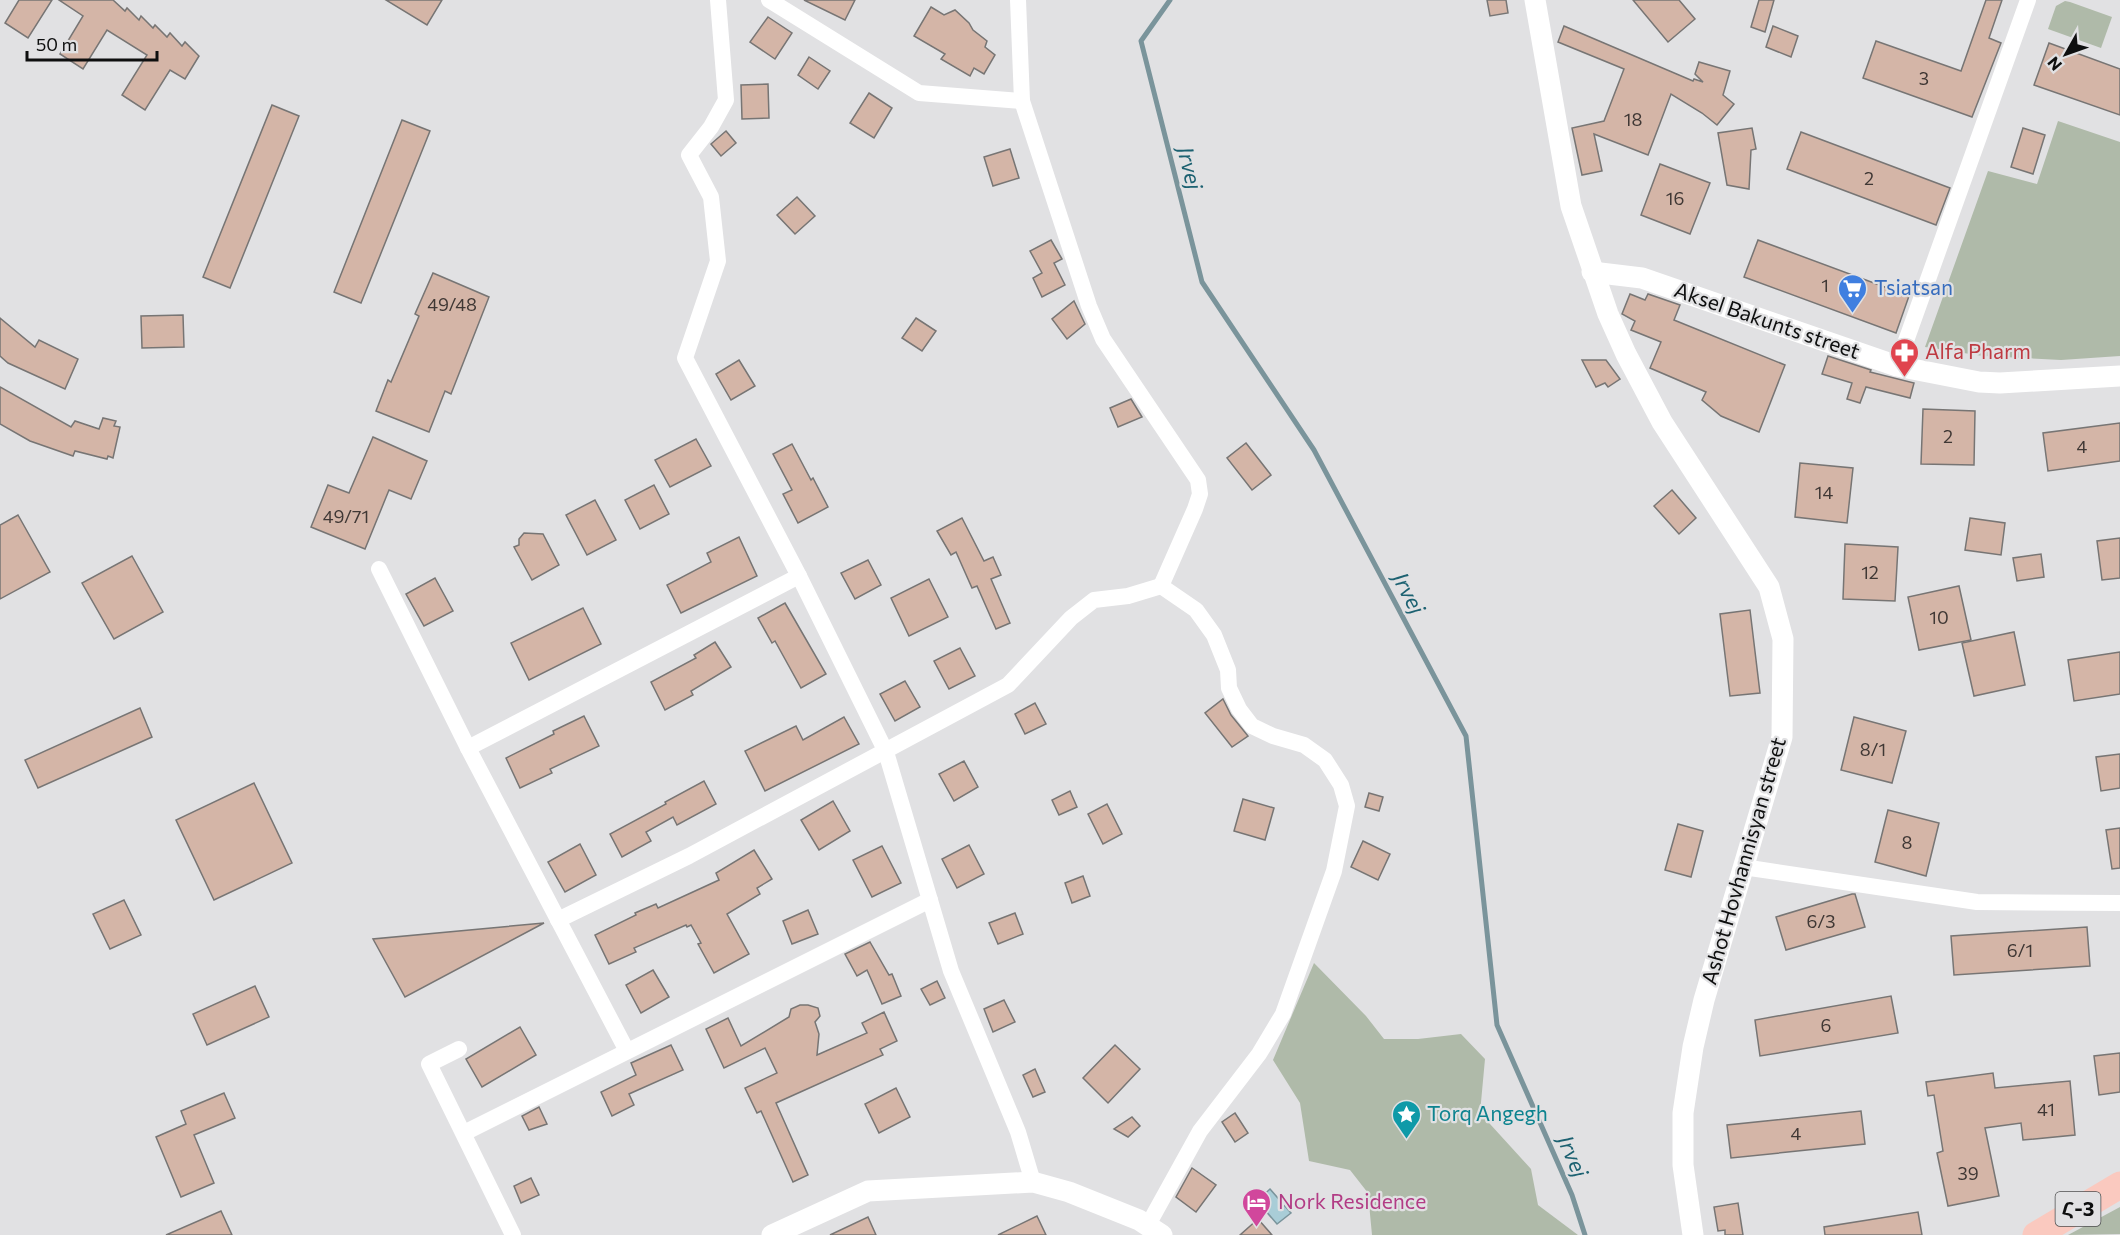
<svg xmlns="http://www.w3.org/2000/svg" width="2120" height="1235" viewBox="0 0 2120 1235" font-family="Commissioner,'Noto Sans Armenian',sans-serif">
<rect width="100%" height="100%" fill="#e1e1e3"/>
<g fill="#afbaa9">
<path d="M2065 1 2070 2 2112 17 2101 48 2048 29 2056 6Z"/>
<path d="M2058 121 2120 142V356L2061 360 1983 356 1925 347 1988 171 2037 184Z"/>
<path d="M1314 963 1366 1016 1384 1039H1418L1461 1034 1485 1059 1480 1113 1531 1169 1538 1205 1578 1235H1372L1368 1193 1350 1170 1309 1161 1300 1103 1273 1060Z"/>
<path d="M2120 1207V1234L2068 1235Z"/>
</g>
<path fill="#a9cdd7" stroke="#7a949b" stroke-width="1.5" d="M1270 1189 1291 1213 1277 1224 1257 1201Z"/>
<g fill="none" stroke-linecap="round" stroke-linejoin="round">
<path stroke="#7a949b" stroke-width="5" d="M1170 0 1141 41 1202 282 1314 450 1466 736 1497 1025 1572 1195 1585 1235"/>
</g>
<g fill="#d4b5a7" stroke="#777574" stroke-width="1.5">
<path d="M19 0H52L28 38 5 23Z"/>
<path d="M59 0H113L125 11 127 8 139 20 141 16 153 28 155 25 167 37 170 33 182 46 185 42 199 56 185 79 170 70 145 110 122 95 147 55 107 30 83 69 60 54 83 16Z"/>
<path d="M386 0H442L427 25Z"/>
<path d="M804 0H855L845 20Z"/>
<path d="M1487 0H1506L1508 13 1490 16Z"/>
<path d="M1633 0H1679L1695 19 1668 42Z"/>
<path d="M1759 0H1774L1765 32 1751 27Z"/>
<path d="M1986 0H2002L1989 38 2001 43 1972 117 1863 78 1876 41 1961 71Z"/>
<path d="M931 7 944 15 955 10 969 23 973 30 987 41 985 47 995 55 984 74 974 68 970 76 941 59 945 54 914 36Z"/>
<path d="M768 17 792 33 775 59 750 42Z"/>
<path d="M1564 26 1693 81 1694 79 1703 82 1695 74 1699 62 1730 71 1723 95 1734 104 1717 125 1702 113 1671 94 1648 155 1594 134 1602 171 1582 175 1572 128 1604 121 1624 69 1558 42Z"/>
<path d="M1773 26 1798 36 1791 57 1766 47Z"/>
<path d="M2049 43 2120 69V115L2034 85Z"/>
<path d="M809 57 830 71 818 89 798 75Z"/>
<path d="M768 84 769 118 742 119 741 85Z"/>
<path d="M869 93 892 108 874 138 850 123Z"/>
<path d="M272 105 299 116 230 288 203 277Z"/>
<path d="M402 120 430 131 361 303 334 292Z"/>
<path d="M1752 128 1756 149 1751 150 1749 189 1727 185 1718 133Z"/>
<path d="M2023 128 2045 135 2033 174 2011 167Z"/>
<path d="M726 131 736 143 721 156 711 144Z"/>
<path d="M1801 132 1950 188 1936 225 1787 169Z"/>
<path d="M1010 149 1019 178 993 186 984 157Z"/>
<path d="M1660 164 1710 183 1690 234 1641 215Z"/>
<path d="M797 197 815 216 795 234 777 215Z"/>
<path d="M1051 240 1062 259 1054 263 1065 285 1042 297 1033 278 1042 273 1030 251Z"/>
<path d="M1758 240 1909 296 1896 333 1744 277Z"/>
<path d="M433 273 489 297 451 394 445 391 429 432 376 411 388 380 391 382 419 316 415 314Z"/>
<path d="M1630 294 1645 300 1648 294 1680 305 1674 320 1785 365 1759 432 1721 416 1702 400 1706 392 1650 368 1661 342 1631 330 1635 321 1622 314Z"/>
<path d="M1074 301 1085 324 1067 339 1052 319Z"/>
<path d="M183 315 184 347 142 348 141 316Z"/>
<path d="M0 318 35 347 39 340 78 359 65 389 8 363 0 356Z"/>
<path d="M916 318 936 331 922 351 902 338Z"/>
<path d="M1828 356 1871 370 1870 372 1914 383 1910 398 1866 387 1860 403 1847 399 1852 383 1822 374Z"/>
<path d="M739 360 755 386 731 400 716 374Z"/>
<path d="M1582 360H1606L1620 379 1608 387 1605 383 1596 387Z"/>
<path d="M0 387 71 427 75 421 99 429 103 418 116 421 114 426 120 427 113 458 108 456 107 459 75 451 73 456 30 441 0 424Z"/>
<path d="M1131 399 1142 417 1118 427 1110 408Z"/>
<path d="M1923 409 1975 411 1974 465 1921 464Z"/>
<path d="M2120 423V461L2048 471 2043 433Z"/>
<path d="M373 437 427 461 411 499 389 490 365 549 311 527 328 485 349 493Z"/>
<path d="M696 439 711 466 670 487 655 460Z"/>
<path d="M1246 443 1271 475 1252 490 1227 458Z"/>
<path d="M792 444 811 480 813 478 828 507 798 523 783 494 792 490 773 454Z"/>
<path d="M1800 463 1853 468 1847 523 1795 517Z"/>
<path d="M654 485 669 514 640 529 625 500Z"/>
<path d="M1672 490 1696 518 1679 534 1654 506Z"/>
<path d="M595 500 616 540 587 555 566 515Z"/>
<path d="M18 515 50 572 0 599V525Z"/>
<path d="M962 518 984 561 993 557 1001 575 991 579 1010 623 996 629 977 586 972 588 956 552 951 555 937 531Z"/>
<path d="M1970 518 2005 523 2001 555 1965 550Z"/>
<path d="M524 533 543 534 559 565 532 580 514 547 519 545V539Z"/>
<path d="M739 537 757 576 681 613 667 585 711 562 707 553Z"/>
<path d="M2120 538V578L2102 580 2097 541Z"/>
<path d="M1845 544 1898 547 1895 601 1843 599Z"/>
<path d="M2041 554 2044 577 2017 581 2013 558Z"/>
<path d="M132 556 163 612 114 639 82 583Z"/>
<path d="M868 560 881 585 855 599 841 573Z"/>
<path d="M435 578 453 611 424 626 406 594Z"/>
<path d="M929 579 948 617 909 636 891 598Z"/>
<path d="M1959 586 1971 640 1919 650 1908 597Z"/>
<path d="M785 603 826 674 801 688 775 641 772 643 758 618Z"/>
<path d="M583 608 601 644 529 680 511 643Z"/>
<path d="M1750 610 1760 693 1730 696 1720 614Z"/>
<path d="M2014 632 2025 685 1974 696 1962 643Z"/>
<path d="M715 642 731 667 691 691 693 695 665 710 651 682 696 658 694 655Z"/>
<path d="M960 648 975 676 949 689 934 661Z"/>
<path d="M2120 652V694L2074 701 2068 660Z"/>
<path d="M905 681 920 707 895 721 880 694Z"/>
<path d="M1223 699 1231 715 1248 736 1232 747 1205 713Z"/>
<path d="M1035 703 1046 724 1025 734 1015 714Z"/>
<path d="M140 708 152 737 38 788 25 760Z"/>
<path d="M584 716 599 746 550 769 552 773 520 788 506 758 554 734 553 731Z"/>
<path d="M844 717 859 744 765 791 745 751 796 726 803 740Z"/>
<path d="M1854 717 1906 731 1892 783 1841 770Z"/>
<path d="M2120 754V788L2101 791 2096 757Z"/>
<path d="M964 761 978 787 954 801 939 774Z"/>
<path d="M704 781 716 804 677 825 673 817 646 832 651 841 622 857 610 834 666 804 665 802Z"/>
<path d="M254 783 292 863 214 900 176 820Z"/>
<path d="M1070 791 1077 807 1059 815 1052 800Z"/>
<path d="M1369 793 1383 797 1379 811 1365 807Z"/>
<path d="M1243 799 1274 808 1265 840 1234 831Z"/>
<path d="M833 801 850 831 819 850 801 820Z"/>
<path d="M1107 804 1122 834 1103 844 1088 814Z"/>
<path d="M1888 810 1939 823 1926 876 1875 862Z"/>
<path d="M1678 824 1703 831 1691 877 1665 870Z"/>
<path d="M2120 828V868L2112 869 2106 830Z"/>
<path d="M1363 841 1390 854 1378 880 1351 867Z"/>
<path d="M580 844 596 875 565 892 548 862Z"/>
<path d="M969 845 984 874 957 888 942 859Z"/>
<path d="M882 846 901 883 872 897 853 860Z"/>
<path d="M754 850 772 879 757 888 760 894 727 914 749 954 714 973 698 944 701 943 691 925 687 927 686 925 634 948 636 952 609 964 595 935 636 915 635 913 656 904 658 908 719 880 716 873Z"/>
<path d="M1083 876 1090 896 1072 903 1065 883Z"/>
<path d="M1852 894H1855L1865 927 1786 950 1776 917Z"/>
<path d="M124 900 141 935 110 949 93 914Z"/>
<path d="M808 910 818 934 792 944 783 921Z"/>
<path d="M1015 913 1023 934 998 944 989 923Z"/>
<path d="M544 923 405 997 373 939Z"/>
<path d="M2087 927 2090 966 1954 975 1951 936Z"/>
<path d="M870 942 889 975 892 974 901 996 882 1004 867 970 857 976 845 954Z"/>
<path d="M653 970 669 997 641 1013 626 985Z"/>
<path d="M937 981 945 998 930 1005 921 989Z"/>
<path d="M255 986 269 1017 207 1045 193 1014Z"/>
<path d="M1891 996 1898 1033 1760 1056 1755 1020Z"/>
<path d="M1004 1000 1015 1022 993 1032 984 1009Z"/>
<path d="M800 1005H808L818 1008 820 1016 815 1022 819 1034 817 1055 867 1033 862 1023 884 1012 897 1041 880 1049 883 1055 776 1103 808 1175 793 1182 761 1111 757 1113 745 1088 777 1073 765 1048 724 1068 706 1029 728 1018 741 1046 789 1017 791 1009Z"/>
<path d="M520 1027 536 1055 482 1087 466 1059Z"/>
<path d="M671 1045 683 1070 629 1094 634 1105 612 1116 601 1092 636 1075 631 1063Z"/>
<path d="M1115 1045 1140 1069 1108 1103 1083 1078Z"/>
<path d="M2120 1053V1092L2099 1095 2094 1056Z"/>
<path d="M1035 1069 1045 1092 1033 1097 1023 1075Z"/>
<path d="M1993 1073 1995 1088 2070 1081 2075 1135 2023 1140 2021 1123 1985 1128 1999 1196 1948 1206 1937 1153 1943 1151 1934 1095 1928 1096 1926 1082Z"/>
<path d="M896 1088 910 1117 879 1133 865 1104Z"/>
<path d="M224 1093 235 1118 194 1135 214 1183 181 1197 156 1137 186 1124 181 1111Z"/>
<path d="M539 1107 547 1124 529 1130 522 1116Z"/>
<path d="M1861 1111 1865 1144 1731 1158 1727 1125Z"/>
<path d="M1235 1113 1248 1133 1235 1142 1222 1122Z"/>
<path d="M1132 1117 1140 1126 1128 1137 1114 1129Z"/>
<path d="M1192 1168 1216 1185 1196 1212 1176 1197Z"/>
<path d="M531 1178 539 1195 521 1203 514 1186Z"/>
<path d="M1738 1203 1743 1235H1725V1230L1718 1231 1714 1207Z"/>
<path d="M221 1211 232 1235H166Z"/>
<path d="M1918 1212 1922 1235H1825L1824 1227Z"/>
<path d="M1037 1216 1046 1235H998Z"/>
<path d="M868 1217 876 1235H830Z"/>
<path d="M1258 1219 1272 1235H1240Z"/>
</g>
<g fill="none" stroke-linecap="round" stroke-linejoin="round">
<g stroke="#fff" stroke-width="16">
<path d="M718 0 726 100 711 127 689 155 711 197 718 261 685 358 799 576 886 752 951 971 1018 1132 1033 1182"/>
<path d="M769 0 919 93 1022 101"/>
<path d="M1018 0 1022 101 1089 306 1103 339 1198 480 1200 494 1195 509 1161 586"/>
<path d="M1897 366 2028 0"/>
<path d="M379 569 468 748 627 1051"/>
<path d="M468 748 799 576"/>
<path d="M1743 867 1977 902 2120 903"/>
<path d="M558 920 689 856 1008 685 1071 618 1094 600 1128 596 1161 586"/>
<path d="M459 1049 429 1064 513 1235"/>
<path d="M464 1133 930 900"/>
<path d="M1148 1225 1200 1131 1259 1054 1283 1014 1334 871 1347 806 1341 785 1325 760 1304 745 1273 736 1252 726 1239 709 1229 688 1228 670 1214 635 1196 610 1161 586"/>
</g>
<g stroke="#fff" stroke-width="21">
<path d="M1535 0 1571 206 1608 314 1626 354 1662 422 1769 587 1783 639 1782 737 1704 1000 1693 1047 1683 1113V1165L1693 1235"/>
<path d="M1592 272 1642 278 1897 366 1979 382 2000 383 2120 376"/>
<path d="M772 1235 868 1191 1033 1182 1069 1192 1139 1220 1162 1235"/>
</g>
<path stroke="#fac9bf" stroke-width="27" d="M2036 1235 2120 1185"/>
</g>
<defs>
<symbol id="supermarket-pin" viewBox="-11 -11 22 30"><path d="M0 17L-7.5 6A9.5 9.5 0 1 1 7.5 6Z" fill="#3f7fe0" stroke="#e1e1e3"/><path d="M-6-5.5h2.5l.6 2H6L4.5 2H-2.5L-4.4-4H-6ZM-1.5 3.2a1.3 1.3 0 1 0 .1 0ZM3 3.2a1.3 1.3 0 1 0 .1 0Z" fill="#fff"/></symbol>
<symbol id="pharmacy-pin" viewBox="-11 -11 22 30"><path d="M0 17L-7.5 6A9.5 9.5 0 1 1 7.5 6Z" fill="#e0444e" stroke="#e1e1e3"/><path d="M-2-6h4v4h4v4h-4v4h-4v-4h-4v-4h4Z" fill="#fff"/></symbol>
<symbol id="sight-pin" viewBox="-11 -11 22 30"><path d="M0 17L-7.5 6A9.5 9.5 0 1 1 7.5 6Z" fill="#0f9aa8" stroke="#e1e1e3"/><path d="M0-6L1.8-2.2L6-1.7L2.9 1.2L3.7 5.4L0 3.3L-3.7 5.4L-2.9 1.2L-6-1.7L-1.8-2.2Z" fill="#fff"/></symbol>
<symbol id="hotel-pin" viewBox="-11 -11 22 30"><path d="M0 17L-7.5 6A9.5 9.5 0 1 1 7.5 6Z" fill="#d1479c" stroke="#e1e1e3"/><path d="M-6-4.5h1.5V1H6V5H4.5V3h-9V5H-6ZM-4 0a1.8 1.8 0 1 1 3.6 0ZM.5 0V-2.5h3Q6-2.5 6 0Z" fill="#fff"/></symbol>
</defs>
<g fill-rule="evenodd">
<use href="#supermarket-pin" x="1836" y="272" width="33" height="45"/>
<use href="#pharmacy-pin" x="1888" y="336" width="33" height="45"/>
<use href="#sight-pin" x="1390" y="1098" width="33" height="45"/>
<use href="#hotel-pin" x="1240" y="1186" width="33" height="45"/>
</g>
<g text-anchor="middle" stroke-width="4.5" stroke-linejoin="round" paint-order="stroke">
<g font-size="18" fill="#403835">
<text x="1924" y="85">3</text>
<text x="1633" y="126">18</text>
<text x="1869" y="185">2</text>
<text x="1675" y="205">16</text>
<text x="1825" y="292">1</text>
<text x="452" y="311">49/48</text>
<text x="1948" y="443">2</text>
<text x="2082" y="453">4</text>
<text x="1824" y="499">14</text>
<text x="346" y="523">49/71</text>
<text x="1870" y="579">12</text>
<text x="1939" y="624">10</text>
<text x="1873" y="756">8/1</text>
<text x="1907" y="849">8</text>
<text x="1821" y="928">6/3</text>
<text x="2020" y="957">6/1</text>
<text x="1826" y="1032">6</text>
<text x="2046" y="1116">41</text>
<text x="1796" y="1140">4</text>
<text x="1968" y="1180">39</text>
</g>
<rect fill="#e1e1e3" stroke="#4d4e4f" stroke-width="1.5" x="2055.5" y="1192" width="45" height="34" rx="4.5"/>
<g font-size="20" font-weight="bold" fill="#0e0f0f">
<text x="2078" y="1216">Հ-3</text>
</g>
<g font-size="21" fill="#366cbe" stroke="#e1e1e3" text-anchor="start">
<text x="1874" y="295">Tsiatsan</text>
</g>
<g font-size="21" fill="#0e0f0f" stroke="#e1e1e3">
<text transform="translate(1767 321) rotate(19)" y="7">Aksel Bakunts street</text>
<text transform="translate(1744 861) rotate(-74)" y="7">Ashot Hovhannisyan street</text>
</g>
<g font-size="21" fill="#be3a42" stroke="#e1e1e3" text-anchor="start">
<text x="1925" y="359">Alfa Pharm</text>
</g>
<g font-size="21" fill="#0d838f" stroke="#e1e1e3" text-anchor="start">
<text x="1427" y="1121">Torq Angegh</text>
</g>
<g font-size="21" fill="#b23c85" stroke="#e1e1e3" text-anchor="start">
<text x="1278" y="1209">Nork Residence</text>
</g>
<g font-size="22" font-style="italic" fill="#1c6171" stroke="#e1e1e3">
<text transform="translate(1190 168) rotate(76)" y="8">Jrvej</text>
<text transform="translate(1409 593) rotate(62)" y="8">Jrvej</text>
<text transform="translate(1573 1156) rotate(66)" y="8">Jrvej</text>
</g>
</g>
<g transform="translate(2066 54) rotate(230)" stroke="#e1e1e3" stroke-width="4.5" paint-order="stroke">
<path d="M0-4.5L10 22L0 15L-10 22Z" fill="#0e0f0f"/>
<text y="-9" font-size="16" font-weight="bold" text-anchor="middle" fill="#0e0f0f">N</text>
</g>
<path d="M27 51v9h130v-9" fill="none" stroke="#0e0f0f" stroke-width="3"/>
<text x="36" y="51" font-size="18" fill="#0e0f0f" stroke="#e1e1e3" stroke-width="4.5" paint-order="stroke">50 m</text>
</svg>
